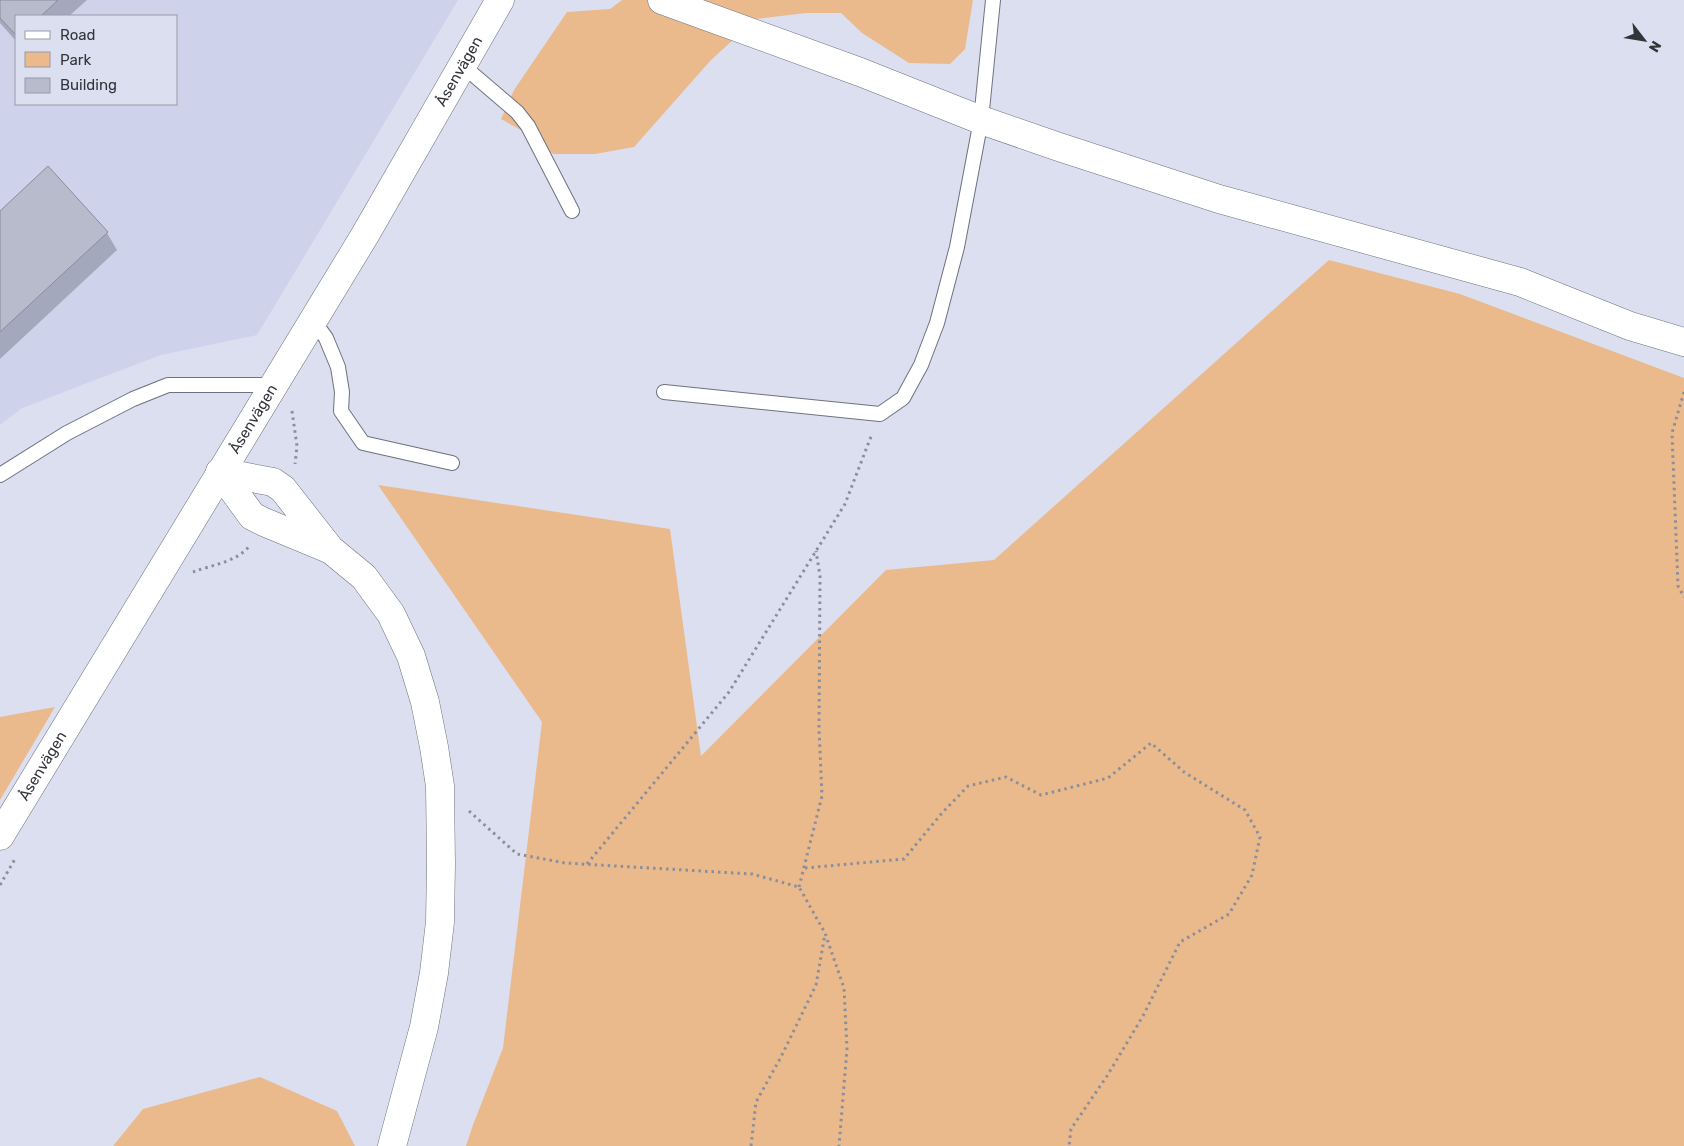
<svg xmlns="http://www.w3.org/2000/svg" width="1684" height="1146" viewBox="0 0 1684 1146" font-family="Rubik,sans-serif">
<rect width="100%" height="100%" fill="#dbdfef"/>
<path fill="#ced3eb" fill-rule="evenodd" d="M0 0H458L257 335 161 355 22 408 0 425ZM16 16H176V104H16Z"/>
<g fill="#eaba8d">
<path d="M622 0H973L965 49 950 64 909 63 862 33 841 13H806L756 19 711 60 634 147 595 154H553L528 134 501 119 514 90 567 12 610 9Z"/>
<path d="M1329 260 1460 294 1684 378V1146H466L473 1125 503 1048 542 722 378 485 670 529 701 756 886 570 994 560Z"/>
<path d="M55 707 0 800V717Z"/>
<path d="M260 1077 337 1111 355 1146H113L143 1109Z"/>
</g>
<g fill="#0003">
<path d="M0 0H87L69 16H16V41L0 23Z"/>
<path d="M48 168 107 233 117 250 0 359V213Z"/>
</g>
<g fill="#b8bbcb" stroke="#898c9c">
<path d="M0 0H58L41 16H16V35L0 18Z"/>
<path d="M48 166 108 232 0 332V211Z"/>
</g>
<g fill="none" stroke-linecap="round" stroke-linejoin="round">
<defs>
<g id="lane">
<path d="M462 65 517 112 528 126 572 211"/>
<path d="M313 320 326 338 338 367 342 392 341 411 363 443 452 463"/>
<path d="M664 392 880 414 903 398 921 365 937 323 957 247 981 120 993 0"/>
<path d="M0 475 67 433 133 399 168 385H273"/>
</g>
<path id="street" d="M662 0 860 72 981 120 1059 147 1219 199 1520 282 1630 326 1684 342"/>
<g id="secondary">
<path id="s1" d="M0 836 365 235 500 0"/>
</g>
<g id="highway">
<path d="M220 472 273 482 283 489 330 549 364 577 391 614 411 656 425 702 434 747 440 786 441 864 440 922 434 973 424 1027 392 1146"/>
<path d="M220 472 252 516 264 522 329 549"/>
</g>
</defs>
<use href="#lane" stroke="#6e7180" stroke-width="16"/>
<use href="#street" stroke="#6e7180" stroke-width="29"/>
<use href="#secondary" stroke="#6e7180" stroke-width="29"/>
<use href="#highway" stroke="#6e7180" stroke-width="29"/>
<g stroke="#8c8f9a" stroke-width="3" stroke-dasharray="2.5 4" stroke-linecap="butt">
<path d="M1684 392 1672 433 1678 586 1684 597"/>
<path d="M292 411 297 446 295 464"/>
<path d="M193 572C211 565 238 562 250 545"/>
<path d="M469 811 517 854 565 863 752 874 799 887 825 933 844 988 847 1049 839 1146"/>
<path d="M587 864 729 692 845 504 872 434"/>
<path d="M805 868 904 859 942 813 968 786 1006 777 1041 795 1108 778 1151 743 1184 772 1245 810 1260 837 1252 875 1229 914 1180 942 1143 1016 1107 1076 1071 1129 1069 1146"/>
<path d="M0 885 15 859"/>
<path d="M799 887 822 796 819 729 820 576 816 551"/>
<path d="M751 1146 756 1102 781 1057 816 985 825 934"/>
</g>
<use href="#lane" stroke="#fff" stroke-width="14"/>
<use href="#street" stroke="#fff" stroke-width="28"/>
<use href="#secondary" stroke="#fff" stroke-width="28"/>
<use href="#highway" stroke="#fff" stroke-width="28"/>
</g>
<g text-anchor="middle" stroke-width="4" stroke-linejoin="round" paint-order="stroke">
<g font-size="15" fill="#32343a" stroke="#dbdfef">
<text dy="5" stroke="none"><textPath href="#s1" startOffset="892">Åsenvägen</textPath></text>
<text dy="5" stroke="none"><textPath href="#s1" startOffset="488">Åsenvägen</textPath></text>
<text dy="5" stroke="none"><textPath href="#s1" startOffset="82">Åsenvägen</textPath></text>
</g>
</g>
<rect x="15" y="15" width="162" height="90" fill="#dbdfef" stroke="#979ba7"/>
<rect x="25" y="31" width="25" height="8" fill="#ffffff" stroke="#979ba7"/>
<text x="60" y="40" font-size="15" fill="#32343a">Road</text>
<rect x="25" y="52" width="25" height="15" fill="#eaba8d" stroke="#979ba7"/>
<text x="60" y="65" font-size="15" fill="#32343a">Park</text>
<rect x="25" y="78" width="25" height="15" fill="#b8bbcb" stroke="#979ba7"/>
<text x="60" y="90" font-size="15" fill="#32343a">Building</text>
<g transform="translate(1644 40) rotate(121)" stroke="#dbdfef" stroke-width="4" paint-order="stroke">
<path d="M0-4L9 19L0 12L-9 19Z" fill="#32343a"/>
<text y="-8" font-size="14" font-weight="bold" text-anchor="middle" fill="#32343a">N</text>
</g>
</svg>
